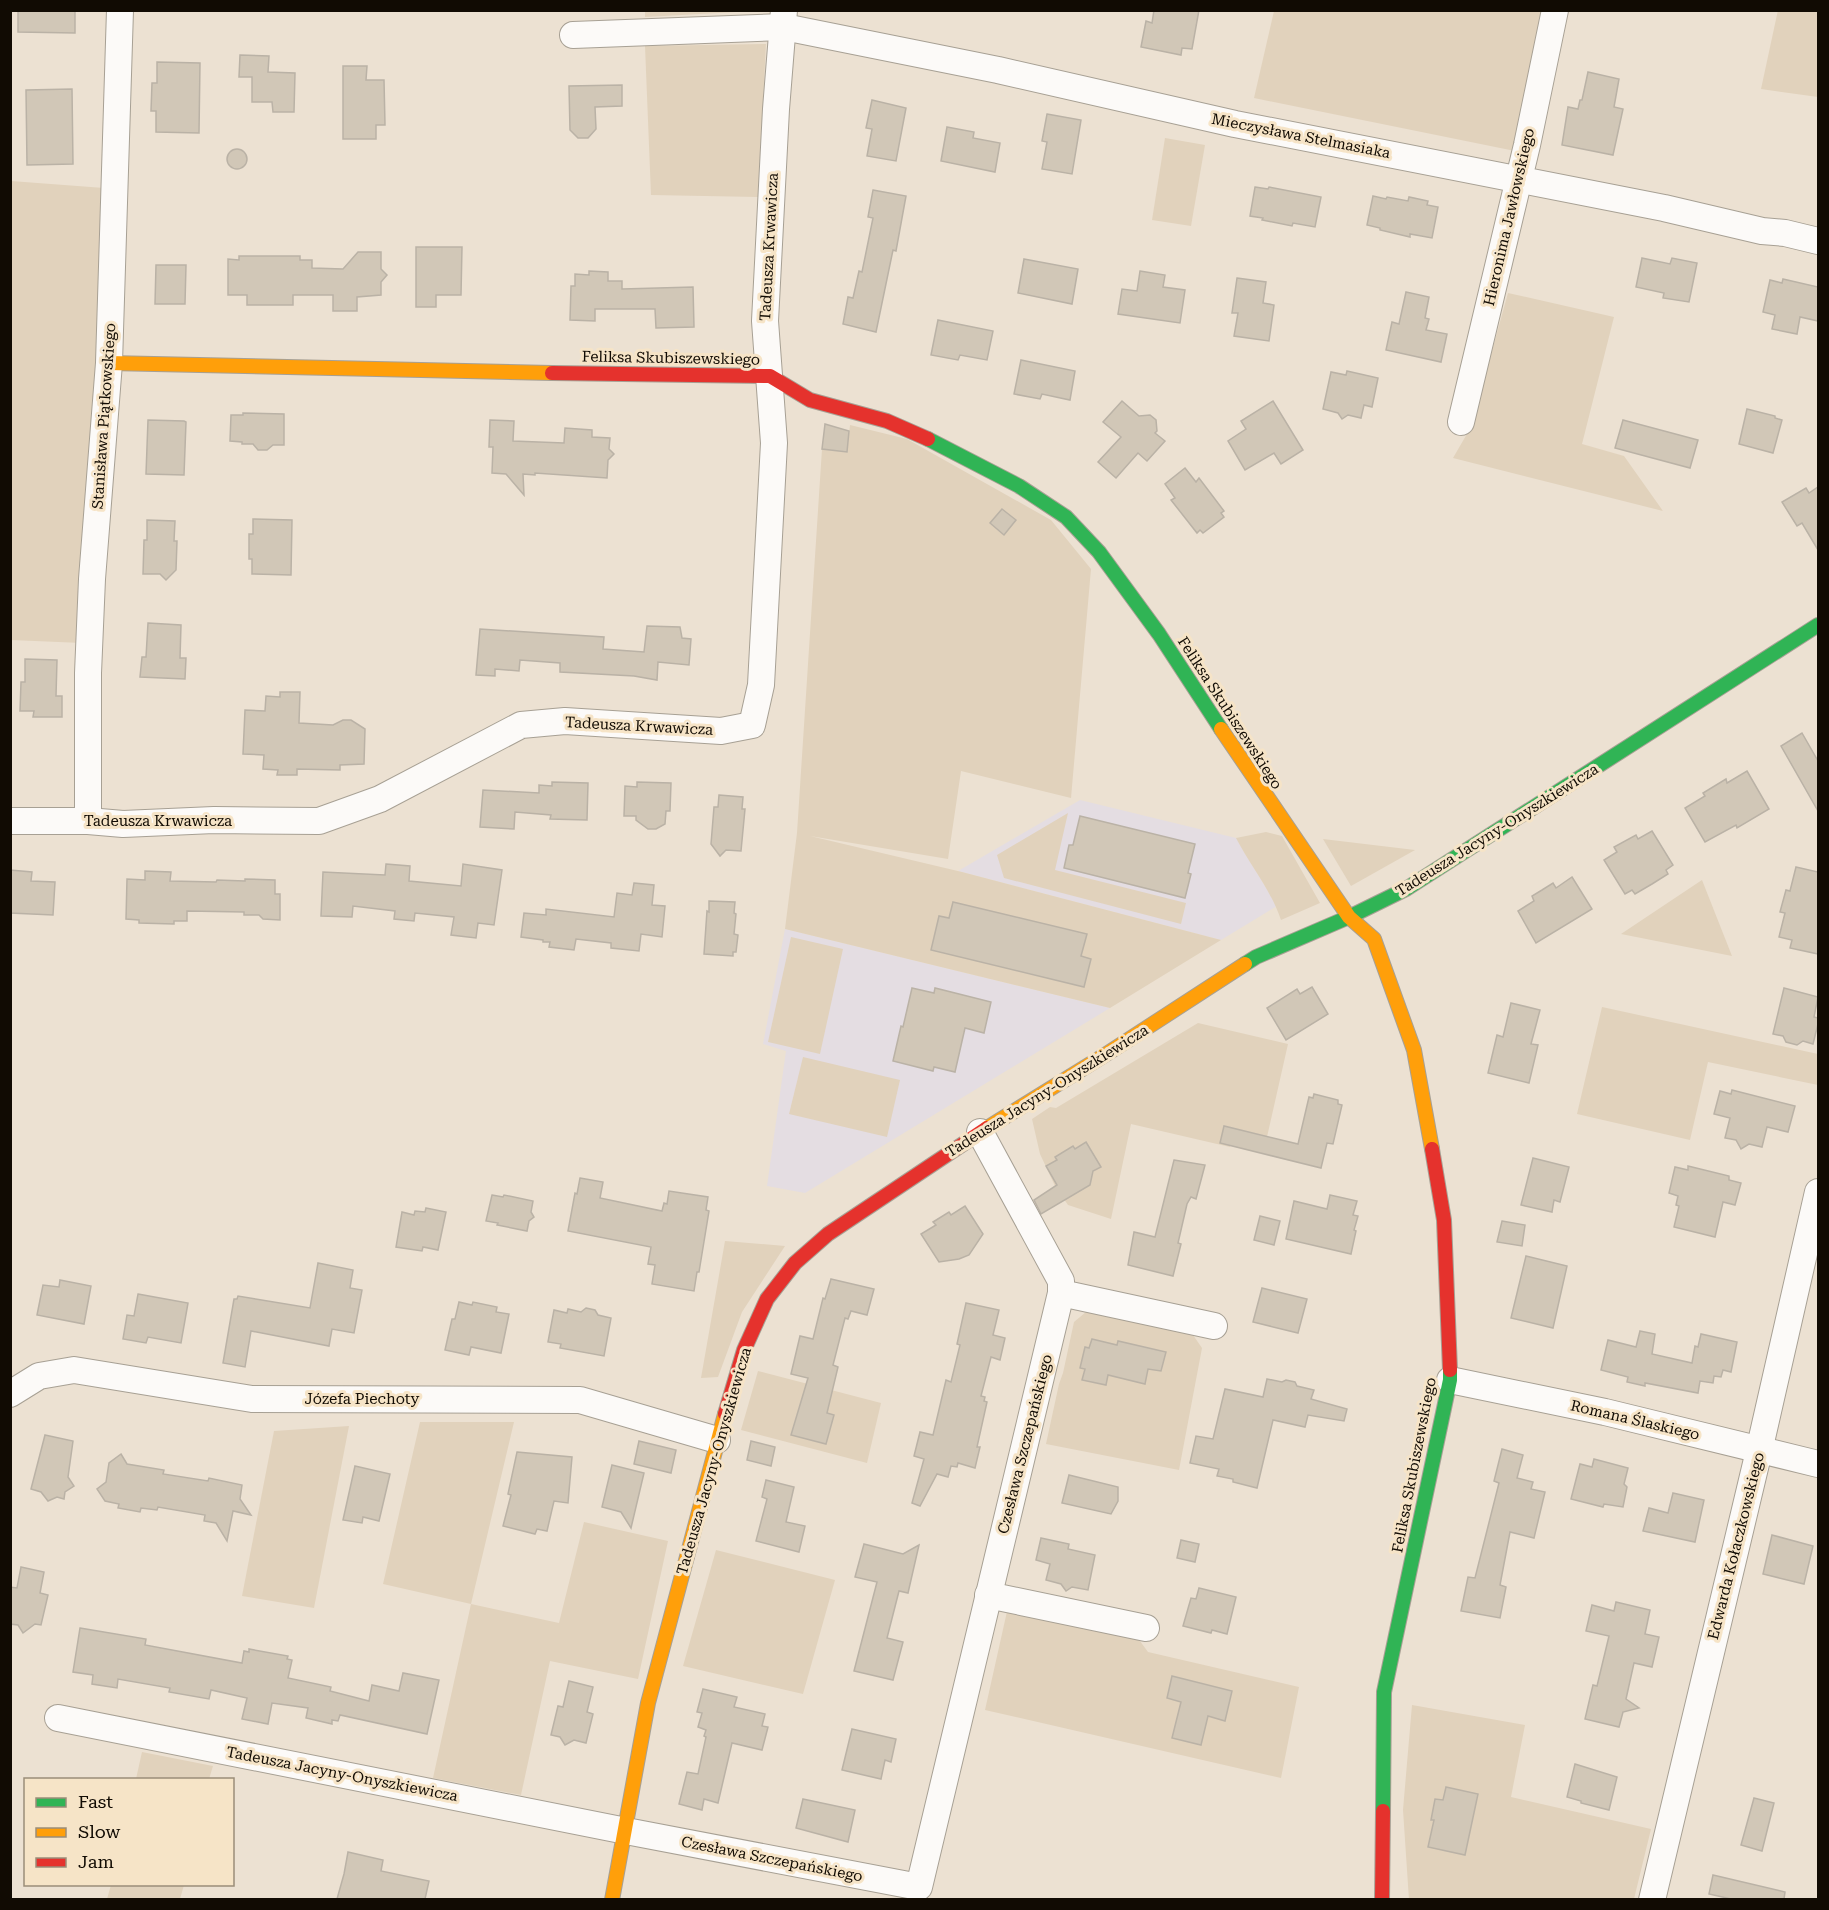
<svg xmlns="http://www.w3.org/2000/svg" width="1829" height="1910" viewBox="0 0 1829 1910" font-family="'Roboto Serif',serif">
<rect width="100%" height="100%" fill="#ece1d2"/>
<g fill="#e4dde2">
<path d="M1080 800 1236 838 1277 906 1221 940 958 871Z"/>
<path d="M785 929 1110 1008 805 1193 767 1186 786 1051 763 1044Z"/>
</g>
<g fill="#e1d2bc">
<path d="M774 10 645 17V11Z"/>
<path d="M1778 10 1818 11V97L1761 89Z"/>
<path d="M1274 11H1545L1515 151 1254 98Z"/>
<path d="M766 44 758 197 651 195 645 46Z"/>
<path d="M1165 138 1205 145 1191 226 1152 220Z"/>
<path d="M11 181 104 188 97 355 82 643 11 640Z"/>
<path d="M1508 293 1614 317 1582 444 1624 456 1663 511 1453 458 1471 427Z"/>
<path d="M850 425 907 439 1051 520 1091 569 1071 798 961 771 948 859 810 836 962 872 1221 940 1110 1008 785 929 797 833 822 449 847 452Z"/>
<path d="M1068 813 1055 870 1186 903 1181 924 1004 878 997 855Z"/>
<path d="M1266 832 1282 836 1320 903 1281 920C1271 890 1250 865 1236 838Z"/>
<path d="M1323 839 1415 850 1351 886Z"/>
<path d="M1702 880 1732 956 1621 934Z"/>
<path d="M791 937 843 949 820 1054 768 1042Z"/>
<path d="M1602 1007 1818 1054V1085L1708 1062 1690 1140 1577 1114Z"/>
<path d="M1198 1023 1288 1044 1267 1137 1234 1129 1230 1147 1131 1124 1111 1219 1068 1205 1055 1186 1040 1154 1032 1119 1050 1107 1056 1108Z"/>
<path d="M803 1057 900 1080 887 1137 789 1114Z"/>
<path d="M725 1241 785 1246 742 1312 718 1377 701 1378Z"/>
<path d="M1086 1312 1138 1321 1193 1335 1202 1348 1179 1470 1046 1444 1059 1384 1063 1373 1074 1322Z"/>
<path d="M758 1371 881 1403 867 1463 741 1430Z"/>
<path d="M420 1422H514L471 1604 559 1623 584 1522 668 1541 638 1679 550 1661 521 1795 433 1778 471 1604 383 1584Z"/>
<path d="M349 1426 314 1608 242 1596 274 1431Z"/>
<path d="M716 1550 835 1580 803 1694 683 1666Z"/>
<path d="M1008 1607 1137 1637 1148 1652 1299 1687 1281 1778 985 1710Z"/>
<path d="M1412 1705 1525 1725 1511 1797 1651 1829 1634 1899 1409 1900 1403 1810Z"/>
<path d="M142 1752 213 1766 209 1779H136Z"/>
<path d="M111 1885V1884L184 1885 180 1899H107Z"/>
</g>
<g fill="#d1c7b7" stroke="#bab2a6" stroke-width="1.5">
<path d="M18 10H75V33L18 32Z"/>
<path d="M1154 10H1199L1192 49 1182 48 1181 55 1141 47 1146 21 1152 23Z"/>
<path d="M240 55 269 56 268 72 295 73 294 112H273L272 102H252V77H239Z"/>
<path d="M157 62 200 63 199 133 156 132V111H151L152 83H157Z"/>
<path d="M343 66H367L366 80H384L385 125H376V139H343Z"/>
<path d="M1588 72 1619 79 1614 107 1623 109 1613 155 1562 145 1568 107 1578 109 1580 100H1582Z"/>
<path d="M622 85V106L595 107 596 129 588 138H578L570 130 569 86Z"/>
<path d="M72 89 73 164 27 165 26 90Z"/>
<path d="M872 100 906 108 896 161 867 156 872 129 866 128Z"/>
<path d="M1047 114 1081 120 1072 174 1042 169 1047 142 1042 141Z"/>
<path d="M947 127 974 132 973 138 1000 143 995 172 941 161Z"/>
<circle cx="237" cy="159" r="10"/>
<path d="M1255 187 1268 189 1269 187 1321 197 1315 227 1293 223 1292 226 1262 220 1263 218 1250 216Z"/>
<path d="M873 190 906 196 896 251 893 250 876 332 843 324 848 297 853 298 859 271 862 272 873 218 868 217Z"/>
<path d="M1373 196 1386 199 1387 197 1408 201 1409 197 1428 201 1427 205 1438 207 1432 238 1410 234V237L1380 230V228L1367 225Z"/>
<path d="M416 247H462L461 295H436V307H416Z"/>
<path d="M358 252H381V269L387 275 381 282V295L357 297V311H333V295H293V305H247V295H228V259L239 260V256H300V260H312V268L343 269Z"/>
<path d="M1642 258 1670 264 1672 258 1697 263 1689 302 1663 298 1664 293 1636 287Z"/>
<path d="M1024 259 1078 269 1072 304 1018 293Z"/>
<path d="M156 265H186L185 304H155Z"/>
<path d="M589 271 608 272V281H622V289L693 287 694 327 656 328 655 309H595V321L570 320 571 286H575V274L589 275Z"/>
<path d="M1140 271 1165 275 1163 287 1185 290 1180 323 1118 314 1122 289 1137 291Z"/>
<path d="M1237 278 1266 282 1263 303 1274 305 1269 341 1234 336 1238 313H1232Z"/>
<path d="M1783 279 1818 287V321L1800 317 1797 334 1772 329 1775 315 1763 312 1770 280 1782 283Z"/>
<path d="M1406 292 1429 297 1425 318 1429 319 1426 330 1447 334 1441 362 1386 350 1392 322 1399 324Z"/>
<path d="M938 320 993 331 987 360 960 355 958 360 931 355Z"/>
<path d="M1021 360 1075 371 1070 400 1042 394 1040 399 1014 394Z"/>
<path d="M1347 371 1378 378 1372 407 1364 405 1361 418 1348 415 1342 419 1338 413 1323 409 1331 372 1346 375Z"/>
<path d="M1122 401 1139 416 1150 415 1156 420 1157 431 1155 433 1165 441 1147 461 1138 453 1116 478 1098 462 1121 437 1103 422Z"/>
<path d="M1273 401 1303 450 1281 464 1274 453 1245 470 1228 441 1246 429 1241 421Z"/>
<path d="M1747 409 1775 416V418L1782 420 1773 453 1739 444Z"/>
<path d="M243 413 284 414V445H273L267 450H258L253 444H242V442L230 441 231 415H243Z"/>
<path d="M148 420 184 421 186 422 184 475 146 474Z"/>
<path d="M490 420 514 421 513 441 564 443 565 428 592 430V437L610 438 609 449 614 454 608 460 607 478 535 473V475L523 474 524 495 506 474 492 473 493 447H489Z"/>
<path d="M1623 420 1698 440 1690 468 1615 448Z"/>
<path d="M825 424 849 431 847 452 822 449Z"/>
<path d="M1185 468 1196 482 1199 478 1224 511 1221 513 1224 517 1203 533 1200 530 1197 533 1171 500 1175 498 1165 484Z"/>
<path d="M1818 487V550L1802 523 1797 526 1782 502 1806 488 1809 493Z"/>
<path d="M1002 509 1016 520 1004 535 990 523Z"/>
<path d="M253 519 292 520 291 575 252 574V559H249V534H253Z"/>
<path d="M147 520 175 521 174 541H177L176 570 166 580 160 574H143L144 540H147Z"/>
<path d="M148 623 181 625 180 658H186L185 679 140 677 142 657H146Z"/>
<path d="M647 626 680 627 682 638 691 639 689 665 658 662 657 680 634 676 560 672V663L520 660 519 671 495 669V676L476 675 480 629 604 637 603 649 644 652Z"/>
<path d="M25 659 57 660 56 696H62V717H33L34 711H20L21 682H25Z"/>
<path d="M280 692H300L299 723 333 725 343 720H351L365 729 364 764 340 765V770L297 769V775H277L278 770 263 769 264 755 243 754 245 710 265 711 266 696 280 697Z"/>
<path d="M1802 733 1818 761V811L1781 746Z"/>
<path d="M1747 771 1769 809 1737 828 1736 825 1705 842 1685 808 1705 796 1703 793 1726 779 1727 783Z"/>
<path d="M552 782 588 783 587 820 550 819 551 815 515 812 514 829 480 827 483 790 539 793V785L552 786Z"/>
<path d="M637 782 671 783 670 811H666L665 824 656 829H648L636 820V816H624L625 786 637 787Z"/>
<path d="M719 795 743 797 742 809H745L741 851 726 850 720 856 711 844 714 807H718Z"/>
<path d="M1080 816 1195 844 1188 873 1191 874 1185 898 1064 868 1069 845H1073Z"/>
<path d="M1652 831 1673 865 1666 870 1668 874 1652 884 1635 894 1632 890 1625 894 1604 860 1617 852 1614 847 1636 835 1638 839Z"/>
<path d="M386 864 410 866 409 881 461 886 463 864 502 870 494 925 478 923 476 938 451 935 454 917 415 913 414 921 394 919 395 911 353 906 352 917 321 916 323 872 385 875Z"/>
<path d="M1796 867 1818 872V954L1790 948 1792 940 1779 937 1785 913 1780 912 1786 890 1790 891Z"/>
<path d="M10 870 32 872 31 881 55 882 53 915 10 913Z"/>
<path d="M145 871 171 872 170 881 216 882 217 880 245 881V879L275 880V894H280V920L263 919 259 915H244V912L187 911V921H174V924L139 923V920L126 919 127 879 145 880Z"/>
<path d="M1572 877 1592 909 1536 943 1518 911 1534 901 1532 896 1542 890 1553 883 1556 888Z"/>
<path d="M634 883 654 885 652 905 665 906 662 937 641 934 639 951 611 948V943L576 939 574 950 549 947 550 942H543V940L521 937 524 913 546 915V909L614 917 617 893 632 895Z"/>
<path d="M709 901 735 902 734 913 736 914 734 934 738 935 736 952H733V956L704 954 707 911 709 912Z"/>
<path d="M953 902 1087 934 1081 956 1091 959 1084 987 931 950 939 916 949 918Z"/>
<path d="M1312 987 1328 1014 1286 1040 1267 1008 1297 989 1300 994Z"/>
<path d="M912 988 934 993 935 988 991 1002 984 1033 965 1028 955 1072 934 1067 933 1071 893 1061 901 1026 903 1027Z"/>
<path d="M1784 988 1818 997 1814 1017 1818 1018V1024L1813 1044 1803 1041 1797 1045 1786 1042 1783 1036 1773 1034Z"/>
<path d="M1511 1003 1540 1010 1531 1044 1538 1045 1529 1083 1488 1073 1497 1035 1503 1037Z"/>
<path d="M1732 1090 1795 1106 1788 1132 1767 1127 1762 1147 1749 1144 1741 1149 1736 1140 1725 1138 1730 1118 1714 1114 1720 1091 1731 1094Z"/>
<path d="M1314 1094 1338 1100V1104L1342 1105 1333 1144 1327 1143 1321 1168 1220 1143 1224 1126 1298 1144 1309 1097 1313 1098Z"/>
<path d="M1086 1142 1101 1167 1093 1171 1090 1185 1041 1214 1034 1200 1057 1185 1046 1166 1057 1160 1055 1157 1073 1146 1075 1149Z"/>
<path d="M1533 1158 1569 1167 1560 1202 1554 1200 1552 1212 1521 1205Z"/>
<path d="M1174 1160 1205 1165 1196 1199 1191 1197 1187 1204 1178 1243 1181 1244 1173 1276 1128 1265 1134 1232 1155 1237Z"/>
<path d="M1688 1166 1729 1176V1180L1741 1183 1735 1205 1723 1202 1715 1237 1674 1227 1679 1206 1676 1205 1678 1196 1669 1193 1675 1167 1688 1170Z"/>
<path d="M580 1178 603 1182 600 1198 662 1211 664 1203 667 1204 669 1191 708 1197 706 1210 709 1211 699 1272H697L694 1291 652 1284 655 1265 648 1264 651 1247 568 1231 575 1193 577 1194Z"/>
<path d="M492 1195 503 1197 504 1195 533 1201 531 1212 534 1217 529 1221 527 1231 497 1225 498 1223 486 1221Z"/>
<path d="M1330 1195 1357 1201 1353 1215 1358 1216 1354 1230 1356 1231 1351 1254 1286 1239 1294 1201 1327 1209Z"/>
<path d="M965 1206 983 1234 969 1255 959 1259 939 1262 921 1234 936 1225 933 1222 949 1212 951 1215Z"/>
<path d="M426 1208 446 1212 438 1250 423 1247 422 1251 396 1247 402 1212 414 1215 415 1211 425 1212Z"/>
<path d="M1260 1216 1280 1221 1274 1245 1254 1240Z"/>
<path d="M1502 1221 1525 1225 1522 1246 1497 1242Z"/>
<path d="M1526 1256 1567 1266 1553 1328 1511 1318Z"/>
<path d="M318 1263 353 1270 350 1288 362 1290 354 1333 332 1329 329 1346 251 1331 245 1367 223 1363 234 1299H237L238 1296 310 1308Z"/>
<path d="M831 1279 874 1289 867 1315 851 1311 848 1319 845 1318 833 1365 838 1367 827 1413 834 1415 826 1444 791 1435 808 1378 791 1374 800 1336 813 1339 823 1298 825 1299Z"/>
<path d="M60 1280 91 1286 84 1324 37 1315 43 1285 59 1287Z"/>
<path d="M1262 1288 1307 1299 1298 1333 1253 1322Z"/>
<path d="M138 1294 188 1303 181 1343 148 1337 146 1343 123 1339 127 1315 134 1316Z"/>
<path d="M459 1302 472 1305 473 1302 497 1307 496 1312 509 1314 501 1353 471 1347 469 1355 445 1350 452 1319H455Z"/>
<path d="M966 1303 999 1310 993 1335 1005 1338 1000 1360 991 1357 981 1396 985 1397 984 1401 987 1402 977 1447H980L975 1468 958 1463 957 1467 951 1466 948 1477 937 1474 920 1506 912 1503 924 1459 914 1456 920 1432 933 1435 946 1380 951 1382 960 1345 957 1344Z"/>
<path d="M586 1308 595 1310 598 1315 611 1318 604 1356 560 1348 561 1344 548 1342 554 1310 567 1313 568 1309 581 1312Z"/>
<path d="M1640 1331 1655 1334 1652 1354 1692 1363 1695 1346 1698 1347 1701 1334 1737 1342 1731 1372 1723 1370 1721 1377 1714 1376 1713 1383 1700 1381 1698 1393 1645 1383V1386L1627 1382 1628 1377 1601 1370 1608 1340 1636 1347Z"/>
<path d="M1092 1339 1117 1345 1118 1341 1166 1352 1161 1371 1148 1369 1145 1384 1108 1375 1106 1385 1082 1380 1085 1369 1080 1368 1085 1347 1089 1348Z"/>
<path d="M1267 1379 1282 1382 1286 1380 1295 1382 1297 1386 1314 1390 1311 1399 1347 1409 1344 1421 1308 1415 1305 1427 1273 1420 1257 1488 1233 1482V1479L1217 1476 1219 1469 1190 1463 1196 1436 1213 1439 1225 1389 1263 1397Z"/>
<path d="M45 1435 73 1441 68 1477 74 1486 65 1492 64 1499 57 1497 48 1501 41 1492 31 1489Z"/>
<path d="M639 1441 676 1450 671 1473 634 1464Z"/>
<path d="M751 1441 775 1447 771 1466 747 1460Z"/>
<path d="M1502 1449 1523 1455 1517 1478 1533 1482 1531 1489 1545 1492 1534 1538 1510 1532 1500 1585 1506 1587 1500 1618 1461 1611 1468 1577 1475 1578 1499 1483 1494 1481Z"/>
<path d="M517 1452 572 1457 568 1503 554 1501 547 1531 537 1529 535 1534 503 1526 511 1495 508 1494Z"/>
<path d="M121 1454 127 1464 164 1470 163 1474 208 1481 209 1478 242 1485 240 1499 251 1515 233 1511 227 1541 216 1523 204 1521 205 1515 158 1507 157 1510 141 1508 140 1512 118 1508 119 1504 105 1501 97 1489 106 1482 109 1463Z"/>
<path d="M1594 1459 1628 1468 1624 1484 1627 1487 1623 1507 1604 1504 1603 1507 1571 1499 1580 1464 1592 1467Z"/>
<path d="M612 1465 644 1473 631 1528 621 1512 602 1507Z"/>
<path d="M355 1466 390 1474 379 1521 363 1517 362 1523 343 1520Z"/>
<path d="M1069 1475 1118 1487V1501L1111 1514 1062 1503Z"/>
<path d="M766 1480 794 1487 786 1522 805 1526 799 1552 756 1541 767 1499 762 1497Z"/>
<path d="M1673 1493 1704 1500 1695 1542 1643 1531 1649 1508 1668 1513Z"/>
<path d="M1772 1535 1813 1546 1804 1584 1763 1574Z"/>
<path d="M1041 1538 1069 1544 1068 1549 1095 1555 1088 1590 1072 1587 1066 1591 1061 1584 1046 1580 1050 1564 1036 1560Z"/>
<path d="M1181 1540 1199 1544 1195 1562 1177 1558Z"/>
<path d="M864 1544 903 1554 919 1545 908 1593 899 1591 887 1638 903 1642 893 1680 854 1671 877 1582 855 1577Z"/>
<path d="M21 1567 44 1572 40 1593 48 1595 41 1625 35 1624 23 1633 18 1625 10 1624V1587L17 1588Z"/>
<path d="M1199 1588 1236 1597 1227 1634 1212 1630 1211 1633 1183 1626 1191 1598 1196 1599Z"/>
<path d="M1616 1602 1650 1610 1645 1634 1659 1637 1652 1667 1634 1663 1626 1699 1639 1708 1623 1712 1619 1727 1585 1719 1593 1685 1597 1686 1609 1636 1586 1631 1592 1605 1614 1611Z"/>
<path d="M80 1628 146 1639 145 1645 242 1663 244 1651 249 1652V1649L288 1656 287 1659 292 1660 288 1678 331 1687 330 1691 369 1701 372 1685 399 1691 403 1673 439 1680 427 1734 340 1715 338 1721 332 1720V1724L306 1718 308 1708 272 1703 268 1724 242 1719 247 1698 211 1690 209 1699 169 1692 170 1688 118 1679 117 1688 92 1684 93 1675 73 1672Z"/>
<path d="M1172 1676 1232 1691 1225 1721 1208 1716 1201 1745 1172 1738 1181 1702 1167 1698Z"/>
<path d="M569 1681 593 1687 587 1712 593 1714 586 1743 574 1740 565 1745 560 1737 551 1735 558 1706 563 1707Z"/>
<path d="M703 1689 737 1697 734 1707 765 1714 762 1726 768 1727 762 1750 732 1743 718 1803 704 1799 702 1810 679 1804 687 1772 698 1774 706 1737 704 1736 706 1730 698 1727 702 1713 697 1712Z"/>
<path d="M852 1729 896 1739 891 1762 885 1760 881 1779 842 1770Z"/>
<path d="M1575 1764 1617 1777 1609 1810 1581 1803V1801L1567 1797Z"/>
<path d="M1446 1787 1478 1794 1465 1855 1428 1847 1434 1820H1431L1435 1799 1443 1800Z"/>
<path d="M1754 1798 1774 1803 1762 1851 1741 1845Z"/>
<path d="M803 1799 855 1810 848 1842 796 1828Z"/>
<path d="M348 1852 383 1860 381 1871 429 1881 425 1899H337L344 1874Z"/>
<path d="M1713 1875 1785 1892 1784 1899H1731L1709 1894Z"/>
</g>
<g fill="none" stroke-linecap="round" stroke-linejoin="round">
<defs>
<g id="street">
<path d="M573 35 784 27 998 70 1235 124 1664 208 1762 231 1785 233 1818 241"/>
<path d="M1461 422 1527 145 1555 10"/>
<path d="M10 821H88L123 824 214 820 319 821 380 799 521 725 565 721 721 731 752 725 761 685 774 443 765 321 776 109 784 10"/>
<path d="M88 821V673L92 579 109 363 120 10"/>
<path d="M1061 1293 1214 1326"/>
<path d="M1450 1380 1605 1412 1818 1464"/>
<path d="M10 1394 39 1376 74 1370 252 1399 580 1400 717 1440"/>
<path d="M988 1595 1146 1628"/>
<path d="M58 1718 626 1831 919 1887 1061 1293V1281L980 1132"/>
<path d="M1652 1900 1759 1451 1818 1192"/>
</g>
<g id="fast">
<path d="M928 439 1019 486 1066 517 1099 552 1159 634 1221 729"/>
<path d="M1245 964 1256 957 1349 917 1406 889 1818 625"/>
<path d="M1383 1811 1384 1692 1450 1380V1370"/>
</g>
<g id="slow">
<path d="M109 363 552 373"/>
<path d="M1221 729 1349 917 1374 939 1414 1050 1432 1149"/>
<path d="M987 1128 1108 1053 1245 964"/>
<path d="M612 1900 648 1703 725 1414"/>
</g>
<g id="jam">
<path d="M552 373 770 376 810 400 887 421 928 439"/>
<path d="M1432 1149 1444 1220 1450 1370"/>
<path d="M725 1414 744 1350 767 1299 795 1263 828 1234 987 1128"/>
<path d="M1382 1900 1383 1811"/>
</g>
</defs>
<use href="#street" stroke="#a7a094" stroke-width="28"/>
<use href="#fast" stroke="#a7a094" stroke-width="16"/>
<use href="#slow" stroke="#a7a094" stroke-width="16"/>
<use href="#jam" stroke="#a7a094" stroke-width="16"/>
<use href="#street" stroke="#fcfaf8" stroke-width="26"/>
<use href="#fast" stroke="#30b455" stroke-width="14"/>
<use href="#slow" stroke="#ff9f0a" stroke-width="14"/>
<use href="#jam" stroke="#e5322d" stroke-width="14"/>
</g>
<g text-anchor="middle" stroke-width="6" stroke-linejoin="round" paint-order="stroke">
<g font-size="15" fill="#110b03" stroke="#f6e4c7">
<text transform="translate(1301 136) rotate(11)" y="5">Mieczysława Stelmasiaka</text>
<text transform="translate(1509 217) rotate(-77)" y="5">Hieronima Jawłowskiego</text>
<text transform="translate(769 247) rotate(-87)" y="5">Tadeusza Krwawicza</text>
<text transform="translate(671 358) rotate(1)" y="5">Feliksa Skubiszewskiego</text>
<text transform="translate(104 416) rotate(-86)" y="5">Stanisława Piątkowskiego</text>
<text transform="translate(1230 713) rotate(57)" y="5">Feliksa Skubiszewskiego</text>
<text transform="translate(639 726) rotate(3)" y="5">Tadeusza Krwawicza</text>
<text x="158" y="826">Tadeusza Krwawicza</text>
<text transform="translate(1497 830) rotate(-32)" y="5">Tadeusza Jacyny-Onyszkiewicza</text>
<text transform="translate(1047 1091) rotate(-32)" y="5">Tadeusza Jacyny-Onyszkiewicza</text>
<text x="362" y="1404">Józefa Piechoty</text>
<text transform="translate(1635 1420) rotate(13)" y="5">Romana Ślaskiego</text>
<text transform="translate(1025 1444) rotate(-76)" y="5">Czesława Szczepańskiego</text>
<text transform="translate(714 1461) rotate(-74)" y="5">Tadeusza Jacyny-Onyszkiewicza</text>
<text transform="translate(1414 1465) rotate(-79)" y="5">Feliksa Skubiszewskiego</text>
<text transform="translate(1736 1546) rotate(-76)" y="5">Edwarda Kołaczkowskiego</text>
<text transform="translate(342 1774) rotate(11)" y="5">Tadeusza Jacyny-Onyszkiewicza</text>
<text transform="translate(772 1859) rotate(11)" y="5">Czesława Szczepańskiego</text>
</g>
</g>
<rect width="1829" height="1910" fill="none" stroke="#110b03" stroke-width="24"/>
<rect x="24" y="1778" width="210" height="108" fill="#f6e4c7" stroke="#9a8d79" stroke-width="1.5"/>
<rect x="36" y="1798" width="30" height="9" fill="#30b455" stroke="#9a8d79" stroke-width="1.5"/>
<text x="78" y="1808" font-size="18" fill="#110b03">Fast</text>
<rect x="36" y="1828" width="30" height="9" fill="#ff9f0a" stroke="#9a8d79" stroke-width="1.5"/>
<text x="78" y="1838" font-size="18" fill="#110b03">Slow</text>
<rect x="36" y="1858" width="30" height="9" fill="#e5322d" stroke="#9a8d79" stroke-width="1.5"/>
<text x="78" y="1868" font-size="18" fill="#110b03">Jam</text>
</svg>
